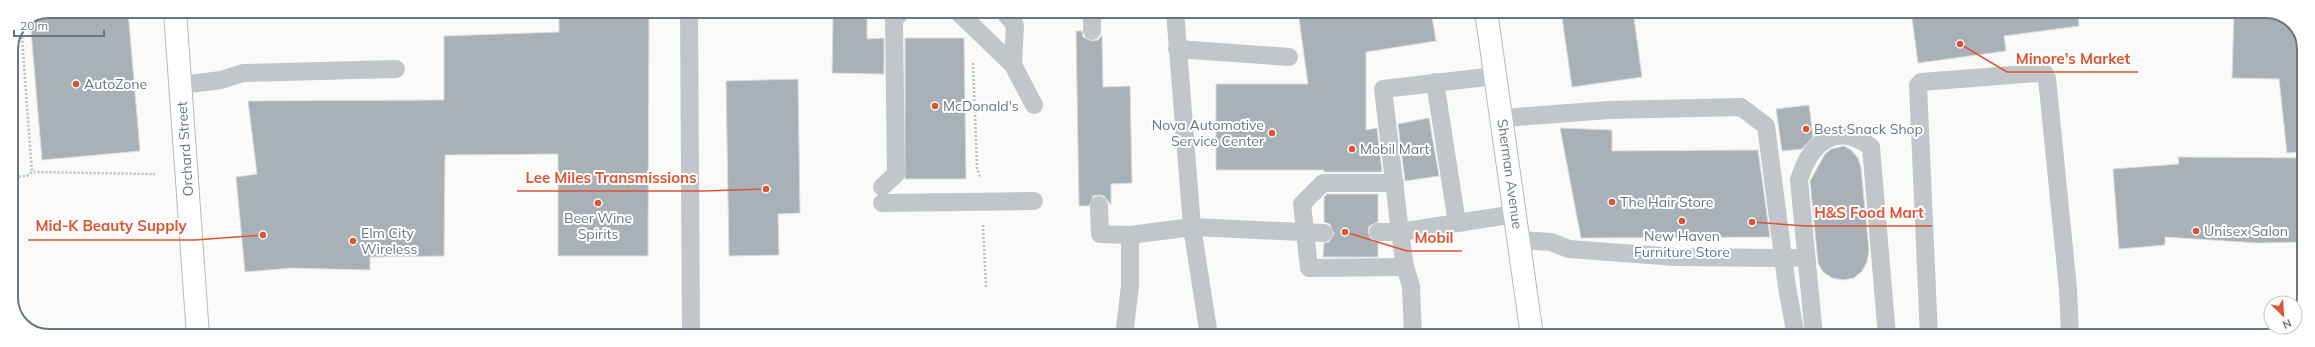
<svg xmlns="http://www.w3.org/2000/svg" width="2315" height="347" viewBox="0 0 2315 347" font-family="Mulish,sans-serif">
<rect width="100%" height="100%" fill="#fafaf8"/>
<g fill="#a8b1b7" stroke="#dcdcda">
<path d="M91 11H128L140 151 42 160 30 19 37 16Z"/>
<path d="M559 11H649L648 256H558V154L445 155 444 256 370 257V270L291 268 245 272 236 177 257 174 248 101 444 100V36L559 32Z"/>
<path d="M1298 11H1431L1436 41 1366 52V130L1377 128 1382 172H1324V170H1216V84H1308Z"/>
<path d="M1561 11H1633L1642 77 1572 87Z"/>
<path d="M1911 11H2078L2079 26 2004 36 2006 51 1918 63Z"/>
<path d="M2234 11H2271L2293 22 2304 44V152L2287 153 2279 79 2232 78Z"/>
<path d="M833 18H867V39L884 38V74L832 73Z"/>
<path d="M1076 31H1082L1083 37 1092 41 1098 40 1102 35 1103 87 1130 86 1132 183 1111 184V205L1104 196 1099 195 1093 196 1089 206H1079Z"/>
<path d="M905 38H964L966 179H905Z"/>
<path d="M798 79 800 213 778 214 779 255 729 256 726 81Z"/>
<path d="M1809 105 1813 137 1802 149 1782 151 1776 109Z"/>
<path d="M1429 118 1439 176 1405 181 1398 124Z"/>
<path d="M1560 128 1612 130V151L1758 150 1770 237 1581 238Z"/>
<path d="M1844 146 1851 150 1858 158 1861 168 1869 251 1867 262 1862 271 1854 278 1843 280 1832 278 1823 272 1818 263 1810 181 1825 154 1831 149Z"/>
<path d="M2178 157 2304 158V242L2258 243 2165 237V245L2119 249 2113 169 2179 164Z"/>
<path d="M1327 194H1378V222L1369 226 1368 232 1372 241 1378 242V257H1323L1324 243 1329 242 1334 234 1330 224 1324 222V197Z"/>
</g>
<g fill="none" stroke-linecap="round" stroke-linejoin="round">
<defs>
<g id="secondary">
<path d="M175 11 198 336"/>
<path d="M1486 11 1532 336"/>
</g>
</defs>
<use href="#secondary" stroke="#b4babe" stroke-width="24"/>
<g stroke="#bcbfc2" stroke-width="2.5" stroke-dasharray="2 2" stroke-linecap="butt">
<path d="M21 25 32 172"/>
<path d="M973 63 977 167 980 177"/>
<path d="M11 177 27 176 32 172 155 174"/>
<path d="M983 225 986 287"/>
</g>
<g stroke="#c1c6ca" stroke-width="18">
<path d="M689 11 691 336"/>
<path d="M957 11 1013 65 1034 105"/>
<path d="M1003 11 1015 25 1013 65"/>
<path d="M1092 11V31"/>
<path d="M1175 11 1192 227 1209 336"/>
<path d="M1177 49 1289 57"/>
<path d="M1435 82 1457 223"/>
<path d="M181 85 221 80 243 73 396 69"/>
<path d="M1502 118 1609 110 1741 107 1766 126 1787 287 1796 336"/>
<path d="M1395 183H1323L1302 204 1309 268 1405 267"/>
<path d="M882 187 896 174 894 20 902 11"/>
<path d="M882 203 1034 201"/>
<path d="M1099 205 1100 234 1130 235"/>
<path d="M1378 232H1400L1515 214"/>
<path d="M1519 240 1551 242 1569 249 1676 257 1794 258"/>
<path d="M1124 336 1130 286V235L1192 227 1324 233"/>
<path d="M1413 336 1411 286 1405 267 1400 232 1383 89 1495 76"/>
<path d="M1814 336 1799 180C1810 144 1835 120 1871 147L1887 336"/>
<path d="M1929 336 1918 85 1921 82 2036 73 2045 74 2047 78 2068 289 2070 336"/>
</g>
<use href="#secondary" stroke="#fff" stroke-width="22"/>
</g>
<g fill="#de5333" stroke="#fff" stroke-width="1.5">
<circle cx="76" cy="84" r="4"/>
<circle cx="935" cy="106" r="4"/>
<circle cx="1806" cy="129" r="4"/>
<circle cx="1272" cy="133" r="4"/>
<circle cx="1352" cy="149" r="4"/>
<circle cx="1612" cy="202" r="4"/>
<circle cx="598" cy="203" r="4"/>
<circle cx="1682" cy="221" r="4"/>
<circle cx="2196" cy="231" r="4"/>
<circle cx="353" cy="241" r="4"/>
</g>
<g text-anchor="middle" stroke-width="4" stroke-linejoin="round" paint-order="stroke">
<g font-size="14" fill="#667782" stroke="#fff" text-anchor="start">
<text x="84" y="89">AutoZone</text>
<text x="943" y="111">McDonald's</text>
<text x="1264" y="130" text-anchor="end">Nova Automotive<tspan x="1264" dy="16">Service Center</tspan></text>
<text x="1814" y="134">Best Snack Shop</text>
<text x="1360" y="154">Mobil Mart</text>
<text x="1620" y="207">The Hair Store</text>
<text x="598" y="223" text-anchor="middle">Beer Wine<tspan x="598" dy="16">Spirits</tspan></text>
<text x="2204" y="236">Unisex Salon</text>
<text x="361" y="238">Elm City<tspan x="361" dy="16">Wireless</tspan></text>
<text x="1682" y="241" text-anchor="middle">New Haven<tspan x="1682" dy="16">Furniture Store</tspan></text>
</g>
<g font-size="14" fill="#667782" stroke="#fff">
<text transform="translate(185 149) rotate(-94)" y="5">Orchard Street</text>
<text transform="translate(1510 174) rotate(82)" y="5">Sherman Avenue</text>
</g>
</g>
<path d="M0 0H2315V347H0ZM49 18H2266A31 31 0 0 1 2297 49V298A31 31 0 0 1 2266 329H49A31 31 0 0 1 18 298V49A31 31 0 0 1 49 18Z" fill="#fff" fill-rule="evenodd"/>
<path fill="none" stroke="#667782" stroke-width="2" d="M49 18H2266A31 31 0 0 1 2297 49V298A31 31 0 0 1 2266 329H49A31 31 0 0 1 18 298V49A31 31 0 0 1 49 18Z"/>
<path fill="none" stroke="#de5333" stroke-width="1.5" d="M1960 44L2007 72H2138M766 189L704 191H517M1752 222L1806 226H1932M263 235L195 240H28M1345 232L1407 251H1462"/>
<g fill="#de5333" stroke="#fff" stroke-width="1.5">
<circle cx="1960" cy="44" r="4"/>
<circle cx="766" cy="189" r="4"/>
<circle cx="1752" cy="222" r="4"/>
<circle cx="263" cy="235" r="4"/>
<circle cx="1345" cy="232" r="4"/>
</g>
<g font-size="15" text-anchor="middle" font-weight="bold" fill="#de5333" stroke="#fff" stroke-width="4" stroke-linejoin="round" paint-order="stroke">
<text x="2073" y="64">Minore's Market</text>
<text x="611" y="183">Lee Miles Transmissions</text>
<text x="1869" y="218">H&amp;S Food Mart</text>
<text x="111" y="231">Mid-K Beauty Supply</text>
<text x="1434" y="243">Mobil</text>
</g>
<g transform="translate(2283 315) rotate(155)"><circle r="19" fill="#ffffff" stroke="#c2c9cd"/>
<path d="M0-3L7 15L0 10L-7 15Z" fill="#de5333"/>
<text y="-6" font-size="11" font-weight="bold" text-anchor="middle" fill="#667782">N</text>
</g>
<path d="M14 30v6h90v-6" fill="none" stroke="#667782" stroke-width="2"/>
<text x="20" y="30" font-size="12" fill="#667782" stroke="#ffffff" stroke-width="3" paint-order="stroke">20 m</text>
</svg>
